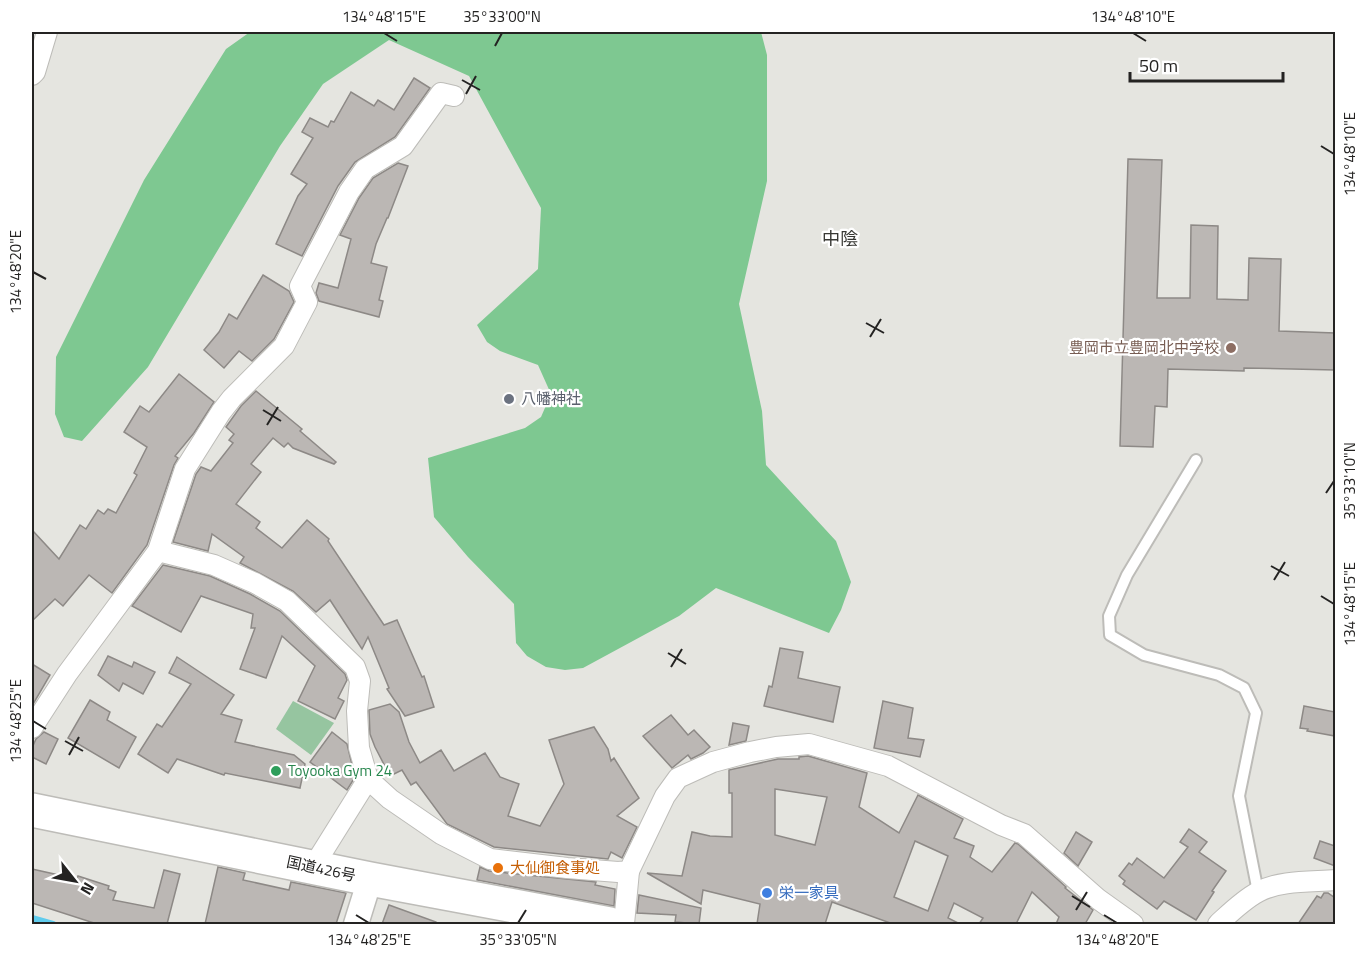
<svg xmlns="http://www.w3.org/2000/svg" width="1367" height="956" viewBox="0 0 1367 956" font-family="'Titillium Web','Noto Sans JP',sans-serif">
<rect width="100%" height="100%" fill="#e5e5e0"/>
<path fill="#96c5a0" d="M293 701 334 723 311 755 276 729Z"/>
<path fill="#7ec891" d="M250 32H761L767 55V181L739 304 762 411 766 465 836 541 851 582 841 610 829 633 716 588 679 616 583 668 565 670 546 667 527 656 516 643 514 604 468 557 434 517 428 458 525 428 541 417 551 394 538 365 500 351 487 342 477 325 538 269 541 208 469 76 389 40 323 84 280 146 148 367 82 441 64 437 55 414 56 357 144 180 226 49Z"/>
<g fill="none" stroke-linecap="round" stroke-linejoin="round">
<path stroke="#60cced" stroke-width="6" d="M32 918 53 924"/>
</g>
<g fill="#bbb7b4" stroke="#8d8986" stroke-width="1.5" fill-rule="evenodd">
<path d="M414 78 430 88 395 137 355 162 338 186 302 256 276 244 298 196 307 184 291 174 313 138 302 132 310 118 328 127 331 121 334 122 351 92 374 106 378 100 394 110Z"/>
<path d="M1128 159 1162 160 1157 298H1190L1191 225 1218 226 1217 299 1248 300 1249 258 1281 259 1279 331 1335 333V370L1244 368V371L1168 369 1167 407 1155 406 1153 447 1120 446Z"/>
<path d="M398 163 408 166 388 218H387L376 244 371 263 387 267 379 300 383 301 379 317 319 301 316 293 319 283 338 288 351 239 340 235 359 198 373 178Z"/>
<path d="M263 275 289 291 294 302 274 339 252 361 239 351 224 368 204 350 219 332 229 314 237 319Z"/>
<path d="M179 374 214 402 194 433 175 456 178 458 174 465 147 545 112 593 89 575 63 606 55 599 32 621V530L59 559 80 525 86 529 98 510 104 514 108 509 116 513 137 475 134 473 147 447 124 432 140 406 149 412Z"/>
<path d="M256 391 302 429 300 431 336 462 334 464 293 448 288 443 284 447 273 438 251 464 261 472 236 504 260 522 256 528 282 548 307 520 329 539 328 541 384 625 397 620 422 677 424 676 434 707 405 716 387 689 389 688 368 637 362 649 330 600 316 612 293 591 240 563 244 557 212 534 208 551 173 542 196 474 201 467 211 471 233 443 229 440 234 434 226 427 241 406Z"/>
<path d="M163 565 210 576 250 594 280 611 345 674 347 680 338 698 344 701 335 719 298 701 315 666 282 636 266 678 240 669 255 628H251L253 614 201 596 181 632 132 606Z"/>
<path d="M780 648 803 652 798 678 840 687 833 722 764 706 769 686 772 687Z"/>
<path d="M108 656 132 667 134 662 155 672 143 694 123 683 119 691 98 675Z"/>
<path d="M177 657 234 695 221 714 242 720 235 742 294 755 305 764 300 788 225 773 224 775 177 759 168 773 138 754 157 724 162 727 191 684 169 673Z"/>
<path d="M32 664 50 675 32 706Z"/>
<path d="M90 700 110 712 107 720 136 737 119 768 68 738Z"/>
<path d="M883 701 913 708 908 738 924 740 920 757 874 748Z"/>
<path d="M390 704 399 712 409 742 420 763 441 750 454 771 485 753 500 777 519 784 508 816 540 826 564 784 549 740 594 727 608 749 611 761 614 758 639 798 617 816 637 827 622 858 611 852 608 859 494 847 447 824 416 782 411 785 402 770 390 776 375 747 370 734 369 710Z"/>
<path d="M1304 706 1335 712V736L1307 731 1308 729 1300 728Z"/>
<path d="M671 715 688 735 694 730 710 747 703 753 691 759 688 755 672 768 643 736Z"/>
<path d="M733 723 749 726 746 741 729 745Z"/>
<path d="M44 732 58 739 46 764 32 757V748L36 739Z"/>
<path d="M332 732 347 744 355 777 347 790 310 762Z"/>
<path d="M808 756 867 773 859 807 899 833 918 795 963 819 954 838 974 846 970 857 992 872 1015 843 1018 844 1066 887 1065 888 1093 910 1085 924H1056L1059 917 1032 892 1016 924H979L983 918 954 903 948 918 960 924H893L832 902 825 924H757L760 904 703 890 701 904 647 873 682 876 692 832 710 836 732 837V793H729V770L778 759H799V757ZM775 789 827 797 815 845 775 835ZM915 841 948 856 928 911 894 897Z"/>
<path d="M1189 829 1207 842 1199 852 1226 871 1212 891 1214 892 1196 920 1164 901 1157 909 1123 884 1125 881 1119 876 1129 863 1132 865 1137 858 1164 878 1188 847 1180 842Z"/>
<path d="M1076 832 1092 842 1078 866 1064 853Z"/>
<path d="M1320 841 1335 846V866L1314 858Z"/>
<path d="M218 867 245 873 243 880 289 890 291 882 346 893 336 924H205Z"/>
<path d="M480 867 489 871 596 882 595 885 615 889 614 906 477 880Z"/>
<path d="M32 869 77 879 78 876 109 886 108 889 116 892 113 900 154 908 164 870 180 874 167 924H97L32 903Z"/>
<path d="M1324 893H1328L1335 898V924H1298L1317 896 1321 898Z"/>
<path d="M639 895 701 908 699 924 675 922 676 915 637 913Z"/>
<path d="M389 905 436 922V924H382Z"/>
</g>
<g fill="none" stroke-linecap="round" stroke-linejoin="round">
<defs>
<path id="service" d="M1196 460 1127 575 1109 616 1110 635 1144 655 1219 675 1244 688 1256 713 1239 796 1258 892"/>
<g id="minor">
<path d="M32 75 35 72 47 32"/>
<path d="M158 551 214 565 255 583 287 601 355 667 360 681 357 711 359 748 368 779 390 799 441 834 490 859 567 868 618 872 629 871 665 796 678 778 713 762 750 752 776 747 809 744 888 766 1001 825 1024 834 1098 899 1133 924"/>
<path d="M32 728 67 674 158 551 185 469 221 412 232 398 284 346 307 302 300 286 349 192 365 169 403 146 441 93 454 96"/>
<path d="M313 867 368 779"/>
<path d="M624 924 629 871"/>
<path d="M1218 924C1230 913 1243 900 1258 892 1280 880 1311 882 1336 880"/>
</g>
<path id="tertiary" d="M356 924 370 879"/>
<path id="trunk" d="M32 810 370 879 610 924"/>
</defs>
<use href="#service" stroke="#bdbcb8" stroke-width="14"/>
<use href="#minor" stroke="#bdbcb8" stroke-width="22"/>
<use href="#tertiary" stroke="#bdbcb8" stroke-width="27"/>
<use href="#trunk" stroke="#bdbcb8" stroke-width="36"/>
<use href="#service" stroke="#fff" stroke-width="10"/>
<use href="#minor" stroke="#fff" stroke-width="20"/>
<use href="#tertiary" stroke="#fff" stroke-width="24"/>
<use href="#trunk" stroke="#fff" stroke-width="33"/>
</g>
<path fill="none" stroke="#242322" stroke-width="2" d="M384 33 397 41M1133 33 1146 41M495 46 502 33M462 80 480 90M466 94 476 76M1321 146 1334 154M33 272 46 279M866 323 884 333M870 337 881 319M263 410 281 421M267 425 278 407M1326 493 1334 481M1271 566 1289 576M1274 580 1285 562M1321 596 1334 604M668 653 686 664M671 667 682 649M33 721 46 729M65 741 83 751M69 755 79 737M1072 896 1090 907M1076 910 1087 892M356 915 369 923M1104 915 1117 923M518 923 526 910"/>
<circle fill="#8d6e63" stroke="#fff" stroke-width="2" cx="1231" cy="348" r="6"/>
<circle fill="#6b7280" stroke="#fff" stroke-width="2" cx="509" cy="399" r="6"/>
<circle fill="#2e9e5b" stroke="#fff" stroke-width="2" cx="276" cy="771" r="6"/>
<circle fill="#e8710a" stroke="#fff" stroke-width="2" cx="498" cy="868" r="6"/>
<circle fill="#3f7fe0" stroke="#fff" stroke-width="2" cx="767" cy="893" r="6"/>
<g text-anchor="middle" stroke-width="4.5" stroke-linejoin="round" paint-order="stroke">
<g font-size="15" fill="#785e54" stroke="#fff" text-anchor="end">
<text x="1219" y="353">豊岡市立豊岡北中学校</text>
</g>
<g font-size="15" fill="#5b616d" stroke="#fff" text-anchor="start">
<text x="521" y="404">八幡神社</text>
</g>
<g font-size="15" fill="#27864d" stroke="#fff" text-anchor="start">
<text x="288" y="776">Toyooka Gym 24</text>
</g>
<g font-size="15" fill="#c56008" stroke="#fff" text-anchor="start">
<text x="510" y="873">大仙御食事処</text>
</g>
<g font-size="15" fill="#242322" stroke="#fff">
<text transform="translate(321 869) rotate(12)" y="5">国道426号</text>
</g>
<g font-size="15" fill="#366cbe" stroke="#fff" text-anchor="start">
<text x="779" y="898">栄一家具</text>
</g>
<g font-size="18" fill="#383834" stroke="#fff">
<text x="840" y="245">中陰</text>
</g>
</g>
<rect width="1367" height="956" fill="none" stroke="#ffffff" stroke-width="66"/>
<g transform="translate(75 881) rotate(121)" stroke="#ffffff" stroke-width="4.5" paint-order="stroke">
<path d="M0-4.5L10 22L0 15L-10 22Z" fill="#242322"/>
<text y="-9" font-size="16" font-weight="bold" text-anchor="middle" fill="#242322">N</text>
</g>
<path d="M1130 72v9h153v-9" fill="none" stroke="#242322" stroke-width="3"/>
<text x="1139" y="72" font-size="18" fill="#242322" stroke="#ffffff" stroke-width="4.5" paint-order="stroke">50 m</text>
<rect x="33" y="33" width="1301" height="890" fill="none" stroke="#242322" stroke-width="2"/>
<g font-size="15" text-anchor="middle" fill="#242322">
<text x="384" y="22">134°48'15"E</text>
<text x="502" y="22">35°33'00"N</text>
<text x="1133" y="22">134°48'10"E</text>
<text transform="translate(1350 154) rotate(-90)" y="5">134°48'10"E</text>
<text transform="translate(16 272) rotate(-90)" y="5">134°48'20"E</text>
<text transform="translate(1350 481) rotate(-90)" y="5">35°33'10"N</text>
<text transform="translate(1350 604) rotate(-90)" y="5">134°48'15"E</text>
<text transform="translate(16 721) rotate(-90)" y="5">134°48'25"E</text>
<text x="369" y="945">134°48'25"E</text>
<text x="518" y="945">35°33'05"N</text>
<text x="1117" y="945">134°48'20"E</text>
</g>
</svg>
